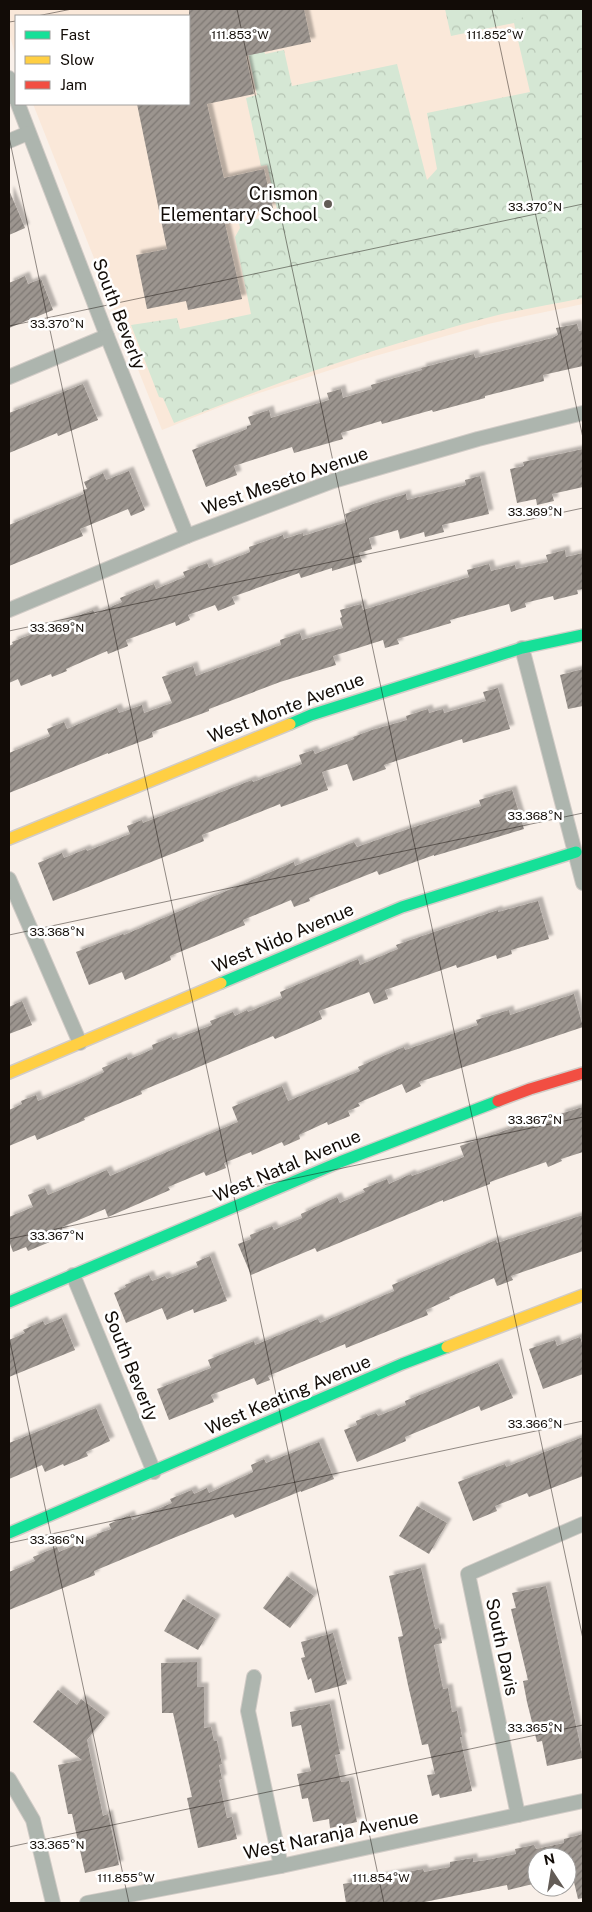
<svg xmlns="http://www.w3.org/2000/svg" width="592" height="1912" viewBox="0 0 592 1912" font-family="'Public Sans',sans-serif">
<defs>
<pattern id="forest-crowns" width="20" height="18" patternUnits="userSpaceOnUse" patternTransform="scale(1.25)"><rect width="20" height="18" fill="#d5e7d4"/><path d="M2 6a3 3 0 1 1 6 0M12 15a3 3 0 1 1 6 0" fill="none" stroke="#b6c5b4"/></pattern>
<pattern id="building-hatch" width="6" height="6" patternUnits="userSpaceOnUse" patternTransform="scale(1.25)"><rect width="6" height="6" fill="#9c958f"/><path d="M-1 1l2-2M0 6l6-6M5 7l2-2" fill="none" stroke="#7e7873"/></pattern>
<filter id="shadow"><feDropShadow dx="4.5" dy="-4.5" stdDeviation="1" flood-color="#0004"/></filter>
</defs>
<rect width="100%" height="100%" fill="#f9f0e9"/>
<path fill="#fae8d9" d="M9 9H583V304L488 324 361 360 235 401 162 430 33 104H189V16H16V57L9 33Z"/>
<path fill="url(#forest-crowns)" d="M445 9H583V298C554 304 523 309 494 316 385 344 278 382 174 423L163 398 159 397 131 325 177 318 180 329 251 314 235 237 240 228 239 223 278 214 267 165 261 166 246 98 257 95 245 38 261 35 265 54 284 50 292 86 397 64 427 180 437 169 427 113 530 92 514 23 451 36Z"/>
<path fill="#d5e7d4" d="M499 9H562L502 22Z"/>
<g fill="url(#building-hatch)" filter="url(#shadow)">
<path d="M189 9H304L311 42 246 56 254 94 207 104 224 178 264 169 273 208 224 219 242 299 188 310 186 301 147 309 136 255 167 249 137 104H189Z"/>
<path d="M9 190 25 228 9 235Z"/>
<path d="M25 276 28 284 41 279 53 310 9 328V283Z"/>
<path d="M577 324 579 331 583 330V366L543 375 544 381 485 396V398L433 412 432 410 382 424 381 421 341 433 343 439 294 453 292 447 234 466 237 475 206 487 192 450 247 429V426L251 425 248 417 269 410 271 418 329 400 327 393 341 389 343 398 372 389 371 385 422 370 421 368 474 354 475 358 552 338 558 335 556 328Z"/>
<path d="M83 384 98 420 58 436 57 433 9 453V413Z"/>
<path d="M583 449V487L552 494 554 501 537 505 536 499 517 503 510 469 524 466 523 462Z"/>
<path d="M129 471 145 510 131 516 128 509 80 529 83 536 9 566V525L84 494 83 490 87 489 84 482 103 473 106 480Z"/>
<path d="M480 476 489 514 442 525 444 532 425 537 424 532 400 539 398 530 369 538 372 549 359 553 362 562 332 571V568L301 578 299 573 232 597 235 604 218 611 215 605 188 615 190 620 176 626 175 622 126 640 128 646 108 654 107 651 66 669 67 671 52 677 51 674 21 686 18 679 9 683V646L13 644 12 642 93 610 95 614 122 602 120 598 154 584 156 589 185 577 183 572 207 563 209 568 250 552 249 547 283 535 284 539 303 533V536L347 522 345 514 376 503 406 494 407 500 466 485 465 480Z"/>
<path d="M565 550 566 557 583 553V589L577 590 578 594 554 600 553 596 525 603 526 607 511 612 509 604 450 620 451 623 397 639 399 644 385 648 383 640 333 656 336 665 280 682 209 709V711L152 732 153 737 108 754V753L9 793V753L50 736 47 729 64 722 67 729 117 708 119 713 142 705 144 713 172 703 162 677 193 666 196 676 281 645 280 640 300 633 302 640 343 628 340 618 342 617 340 610 361 604 363 610 469 577 467 570 489 564 491 571 515 565 516 569 548 562 546 555Z"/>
<path d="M583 669V706L568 709 560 675Z"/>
<path d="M498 688 510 729 463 743 462 739 384 765 386 769 353 781 347 764 322 772 328 790 281 807 280 804 202 835 204 841 53 901 38 863 62 853 64 858 86 849 87 851 130 834 127 826 142 820 143 823 252 780 253 782 302 764 299 755 313 750 315 754 354 739 353 737 372 730 407 720 406 716 428 709 429 713 443 709 444 713 486 701 483 692Z"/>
<path d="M512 790 524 829 434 856V855L379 875 377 871 309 898 310 901 294 907 291 900 243 920 245 925 170 956 171 960 125 980 122 972 89 985 76 952 123 934 124 935 294 862 295 866 354 842 357 847 411 828 481 806 479 800Z"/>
<path d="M538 901 549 939 511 950 512 954 497 959 496 955 457 968 456 965 385 990 388 999 374 1004 369 992 319 1011 322 1019 275 1039 273 1036 141 1091 142 1094 84 1118 85 1120 37 1140 35 1135 9 1146V1110L22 1104 21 1101 36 1095 38 1101 81 1083 104 1072 102 1068 127 1057 128 1060 153 1049 152 1045 172 1037 173 1040 212 1025 210 1021 233 1012 235 1016 247 1010 248 1012 282 998 280 992 358 959 360 965 398 949 396 945 498 910V912Z"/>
<path d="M574 994 583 1027 419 1082 421 1086 406 1093 402 1084 358 1103 360 1106 348 1111 350 1116 328 1125 327 1122 299 1135 300 1139 284 1146 282 1142 252 1155 251 1152 224 1163 226 1168 206 1176 204 1172 168 1187 170 1190 108 1217 105 1209 62 1227 63 1232 51 1237 52 1241 28 1251 26 1247 13 1252 9 1241V1217L33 1207 28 1195 45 1188 48 1195 107 1170 110 1176 238 1122 232 1107 282 1086 288 1101 360 1071 358 1067 404 1047 405 1050 478 1025 476 1020 509 1010 510 1015Z"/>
<path d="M22 1001 32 1025 9 1034V1007Z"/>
<path d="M583 1107V1152L561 1159 562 1161 548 1167 546 1162 490 1182V1184L443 1202V1200L317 1252 315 1248 251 1275 238 1244 251 1239 250 1235 272 1226 274 1230 302 1218 301 1214 337 1197 340 1203 365 1192 363 1189 387 1179 389 1184 411 1174 412 1176 464 1157 460 1146 532 1121 534 1127 561 1117 560 1114Z"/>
<path d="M583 1215V1251L511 1276 513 1280 497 1286 494 1278 449 1297 450 1299 426 1310 428 1315 346 1348 345 1344 268 1376 270 1380 257 1385 254 1378 211 1395 214 1402 169 1420 157 1389 211 1368 208 1360 254 1341 255 1345 318 1319 320 1323 394 1291 392 1285 496 1240 497 1243Z"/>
<path d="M210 1256 227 1301 194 1313 193 1309 167 1320 162 1308 126 1323 114 1293 126 1287 125 1285 149 1275 152 1281 165 1276 167 1279 198 1267 196 1262Z"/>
<path d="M62 1318 75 1350 9 1377V1340L25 1333 23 1330 43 1321 45 1325Z"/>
<path d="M580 1337 583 1346V1374L543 1389 529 1349 555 1340 557 1346Z"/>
<path d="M498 1363 513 1398 481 1411 479 1406 405 1437 406 1441 357 1462 344 1430 357 1425 356 1421 376 1413 378 1416 406 1405 405 1401Z"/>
<path d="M96 1408 110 1441 86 1452 88 1456 64 1466 63 1464 45 1472 42 1465 9 1479V1443Z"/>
<path d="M583 1437V1476L529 1497 527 1493 495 1506 497 1511 473 1521 458 1482 505 1464 506 1467Z"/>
<path d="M319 1442 334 1479 301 1492V1491L235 1518 233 1514 171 1539 94 1571 95 1575 9 1610V1572L35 1561 33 1557 57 1547 59 1552 97 1536V1534L111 1529 109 1524 130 1515 132 1520 172 1503 170 1499 192 1490 194 1494 207 1488 209 1493 253 1472 251 1465 264 1459 266 1463Z"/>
<path d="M417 1506 447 1523 429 1554 399 1536Z"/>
<path d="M421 1568 435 1629 439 1628 442 1643 434 1645 443 1689 448 1688 452 1712 457 1711 462 1737H460L472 1791 440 1798 439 1794 432 1796 427 1775 435 1774 428 1744 422 1745 408 1685 398 1637 403 1636 389 1576Z"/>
<path d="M287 1576 314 1596 290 1628 263 1608Z"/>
<path d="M546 1586 583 1758 547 1766 542 1741 537 1742 527 1702 523 1681 528 1680 511 1609 516 1608 512 1593Z"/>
<path d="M183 1599 216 1619 198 1650 164 1631Z"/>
<path d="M333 1633 347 1684 315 1693 311 1678 308 1680 301 1658 305 1657 301 1642Z"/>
<path d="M197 1662V1687H204V1728L211 1727 214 1741H217L222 1764 219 1765 222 1779 219 1780 227 1818 232 1817 237 1839 198 1848 187 1798 192 1797 173 1713H162L161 1663Z"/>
<path d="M58 1690 77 1705 81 1699 105 1717 87 1740 103 1816 108 1814 119 1865 85 1873 72 1814H68L58 1765 82 1760 33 1722Z"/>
<path d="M330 1704 340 1754 335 1755 341 1782 349 1781 357 1822 330 1828 329 1819 313 1822 308 1798 302 1799 297 1774 311 1771 301 1725 292 1727 290 1712Z"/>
<path d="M583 1834V1898L578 1899 568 1857H537V1883L508 1890 507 1885 420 1903H346L343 1884 423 1869 424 1872 450 1867V1862L473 1858V1862L487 1860 516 1854 515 1849 534 1845 536 1849 564 1843V1839Z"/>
</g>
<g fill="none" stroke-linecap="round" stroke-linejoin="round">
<defs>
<g id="street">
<path d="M9 78 16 100"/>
<path d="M18 104 107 336 187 536"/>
<path d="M9 141 28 133"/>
<path d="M9 377 107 336"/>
<path d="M9 610 187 536 333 481 478 439 583 413"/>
<path d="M522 648 583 883"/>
<path d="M9 879 80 1043"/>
<path d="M73 1275 154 1472"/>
<path d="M254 1677 248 1711 281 1866"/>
<path d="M9 1779 33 1820 53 1903"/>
<path d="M518 1815 468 1574 583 1524"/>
<path d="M87 1903 281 1866 583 1801"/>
</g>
<g id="fast">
<path d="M290 724 311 715 522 648 583 635"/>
<path d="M221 983 402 907 576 852"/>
<path d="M9 1302 340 1162 498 1101"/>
<path d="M9 1533 402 1364 447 1347"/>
</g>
<g id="slow">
<path d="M9 839 290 724"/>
<path d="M9 1073 221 983"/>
<path d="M447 1347 583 1295"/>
</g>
<path id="jam" d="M498 1101 530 1089 583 1073"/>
</defs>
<use href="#street" stroke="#d2ccc7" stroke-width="16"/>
<use href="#fast" stroke="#d2ccc7" stroke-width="14"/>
<use href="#slow" stroke="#d2ccc7" stroke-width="14"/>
<use href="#jam" stroke="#d2ccc7" stroke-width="14"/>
<use href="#street" stroke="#adb5ae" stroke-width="14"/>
<use href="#fast" stroke="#16e098" stroke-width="11"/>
<use href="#slow" stroke="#ffcf43" stroke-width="11"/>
<use href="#jam" stroke="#f24e42" stroke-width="11"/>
</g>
<path fill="none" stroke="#120c07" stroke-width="1" stroke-opacity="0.45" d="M237 9 583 1639M492 9 583 438M37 16 72 9M9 22 16 21M9 137 384 1903M9 326 583 204M9 631 583 508M9 935 583 813M9 1239 583 1117M9 1337 129 1903M9 1543 583 1421M9 1847 583 1725"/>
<circle fill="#635c56" stroke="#fff" stroke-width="2" cx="328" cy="204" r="5"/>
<g text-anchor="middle" stroke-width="5" stroke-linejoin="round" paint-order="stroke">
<g font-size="18" fill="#120c07" stroke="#fff" text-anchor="end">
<text x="318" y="200">Crismon<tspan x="318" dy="21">Elementary School</tspan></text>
</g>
<g font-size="18" fill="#120c07" stroke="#fff">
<text transform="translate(119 314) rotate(69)" y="6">South Beverly</text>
<text transform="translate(285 481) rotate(-19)" y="6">West Meseto Avenue</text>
<text transform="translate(286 708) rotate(-21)" y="6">West Monte Avenue</text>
<text transform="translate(283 938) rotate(-23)" y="6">West Nido Avenue</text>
<text transform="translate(287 1166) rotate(-23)" y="6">West Natal Avenue</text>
<text transform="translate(131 1366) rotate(68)" y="6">South Beverly</text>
<text transform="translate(288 1395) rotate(-23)" y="6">West Keating Avenue</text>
<text transform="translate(502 1647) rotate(78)" y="6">South Davis</text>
<text transform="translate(331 1835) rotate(-12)" y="6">West Naranja Avenue</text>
</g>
</g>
<g font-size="12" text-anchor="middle" fill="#120c07" stroke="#fff" stroke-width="5" stroke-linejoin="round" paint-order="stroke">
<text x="240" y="39">111.853°W</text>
<text x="495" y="39">111.852°W</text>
<text x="535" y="211">33.370°N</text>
<text x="57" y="328">33.370°N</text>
<text x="535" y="516">33.369°N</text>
<text x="57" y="632">33.369°N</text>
<text x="535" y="820">33.368°N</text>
<text x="57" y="936">33.368°N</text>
<text x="535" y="1124">33.367°N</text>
<text x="57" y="1240">33.367°N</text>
<text x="535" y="1428">33.366°N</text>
<text x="57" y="1544">33.366°N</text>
<text x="535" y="1732">33.365°N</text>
<text x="57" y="1849">33.365°N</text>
<text x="126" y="1882">111.855°W</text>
<text x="381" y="1882">111.854°W</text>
</g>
<rect width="592" height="1912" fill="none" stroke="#120c07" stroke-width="20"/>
<rect x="15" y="15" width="175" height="90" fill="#ffffff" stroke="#a09e9c"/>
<rect x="25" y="31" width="25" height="8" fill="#16e098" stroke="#a09e9c"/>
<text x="60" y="40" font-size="15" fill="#120c07">Fast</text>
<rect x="25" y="56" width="25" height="8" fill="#ffcf43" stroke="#a09e9c"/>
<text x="60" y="65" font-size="15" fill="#120c07">Slow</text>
<rect x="25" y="81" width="25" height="8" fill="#f24e42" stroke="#a09e9c"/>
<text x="60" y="90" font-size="15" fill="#120c07">Jam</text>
<g transform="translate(552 1872) rotate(348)"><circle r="24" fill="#ffffff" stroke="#a09e9c"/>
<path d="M0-4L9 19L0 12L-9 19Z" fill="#635c56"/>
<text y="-8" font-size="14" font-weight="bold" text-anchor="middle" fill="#120c07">N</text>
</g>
</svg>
